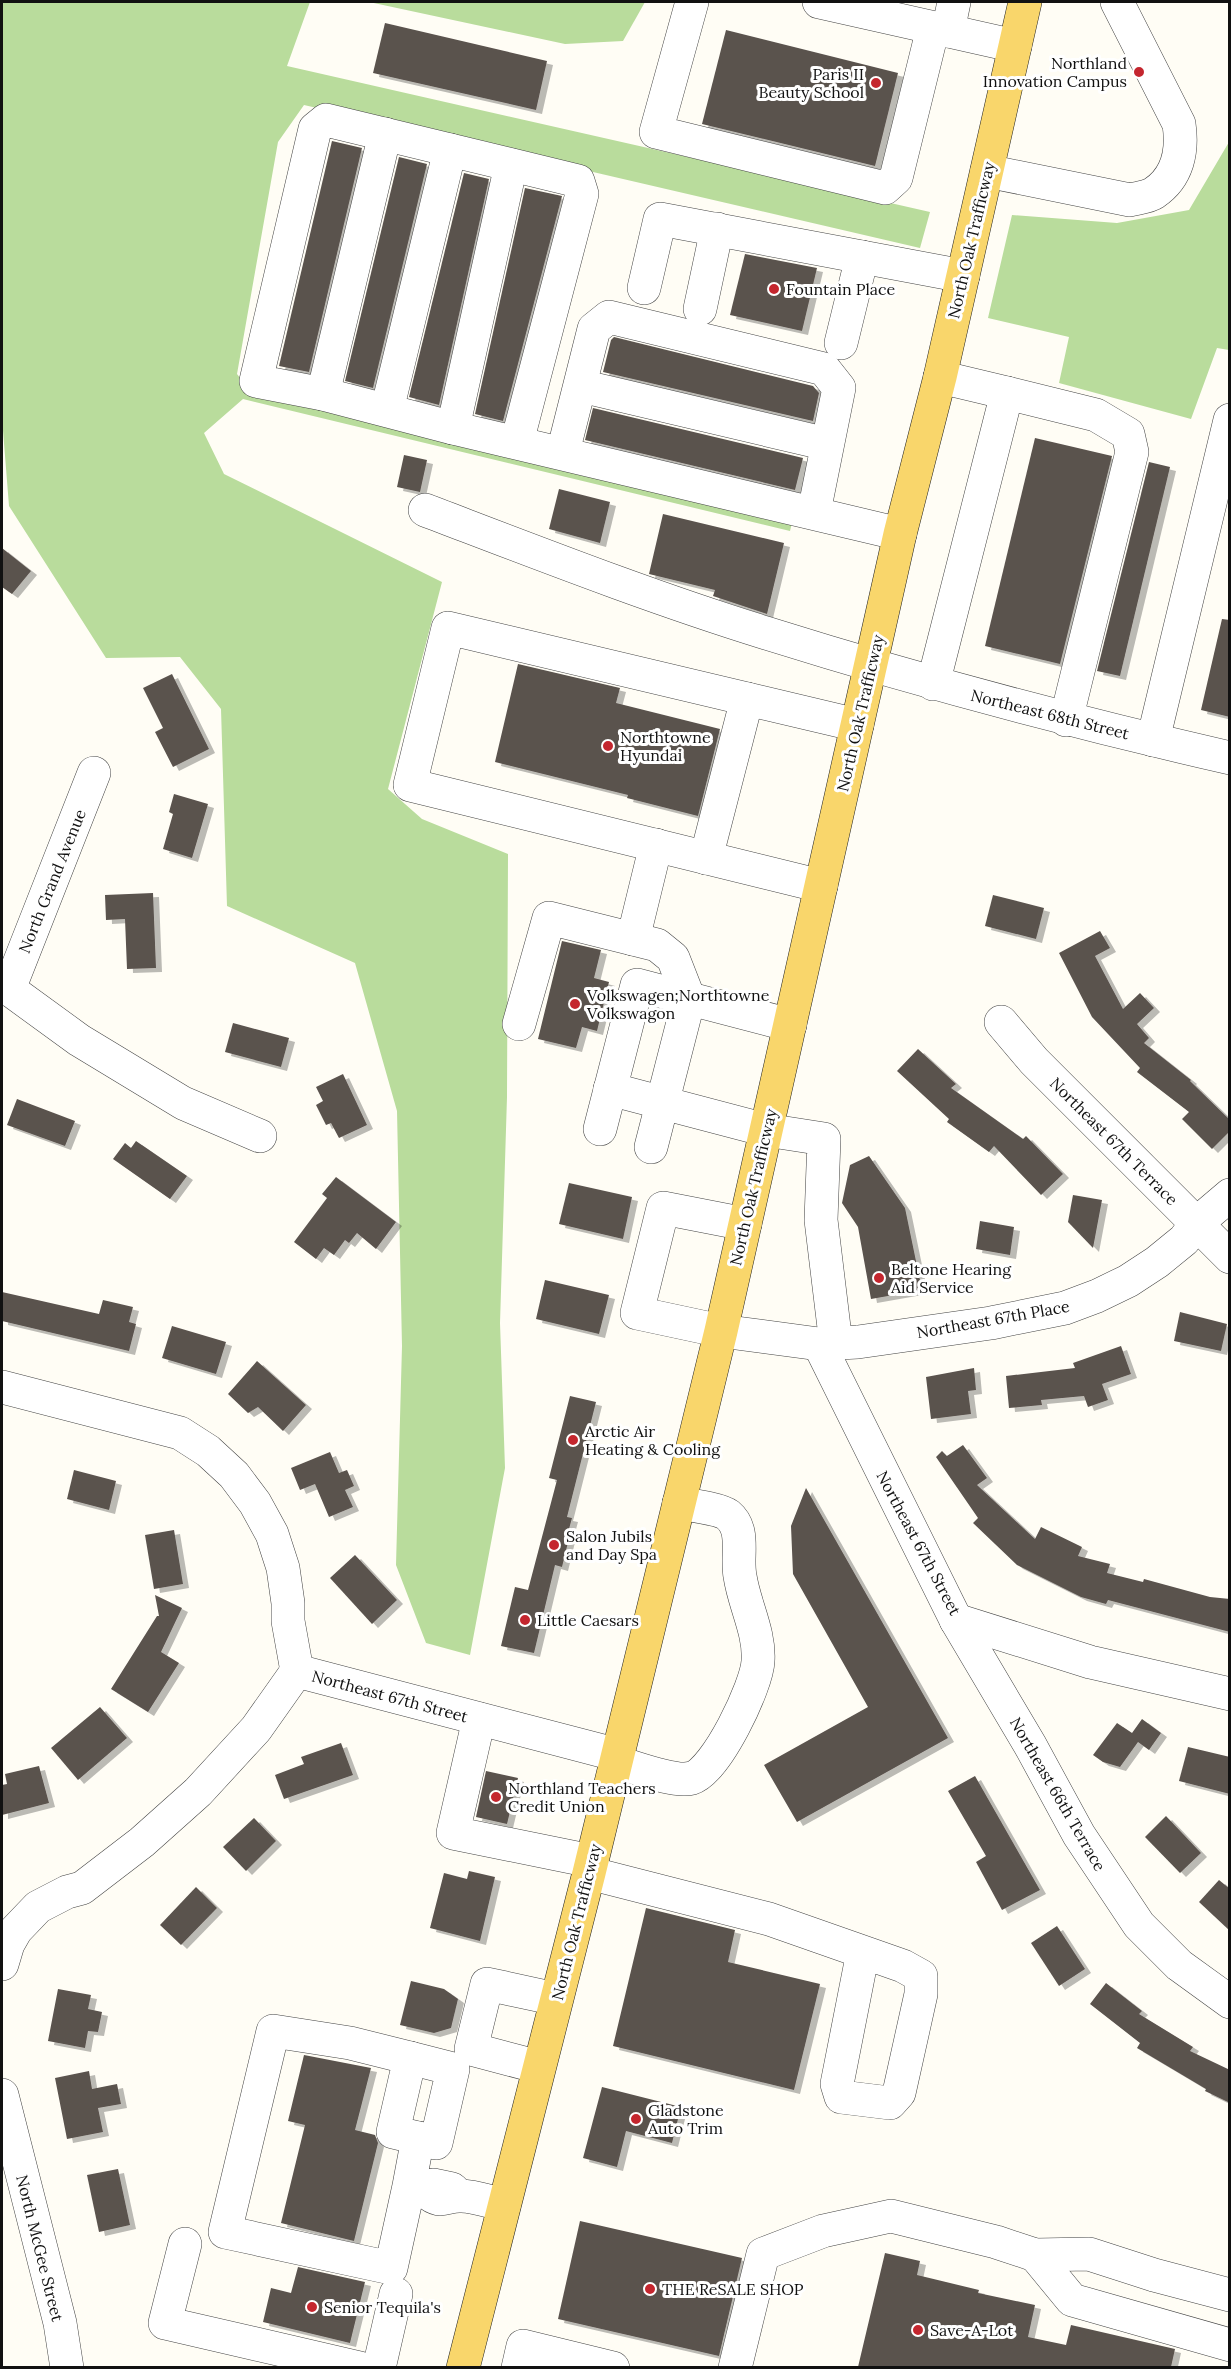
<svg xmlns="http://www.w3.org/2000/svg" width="1231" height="2369" viewBox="0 0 1231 2369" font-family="Lora,serif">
<defs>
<filter id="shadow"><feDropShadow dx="6" dy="4" stdDeviation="0" flood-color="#0004"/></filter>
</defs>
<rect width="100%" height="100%" fill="#fffdf5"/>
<g fill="#b9dc9c">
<path d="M2 2H310L287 66 930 212 920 248 304 105 278 142 237 374 248 388 794 514 790 531 243 399 204 433 224 474 442 582 388 789 422 819 508 854 507 1097 500 1323 505 1468 470 1655 426 1643 396 1565 402 1346 397 1111 355 963 227 906 221 709 180 657 106 658 9 506 2 418Z"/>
<path d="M369 2H645L623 41 565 44Z"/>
<path d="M1229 142V350L1217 348 1191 419 1059 383 1069 337 988 318 1012 215 1117 223 1189 210Z"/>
</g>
<g fill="#5a524d" filter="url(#shadow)">
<path d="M385 23 547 61 536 110 373 73Z"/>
<path d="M726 30 898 73 875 166 702 124Z"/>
<path d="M332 141 362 148 309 372 279 366Z"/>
<path d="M399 157 427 164 373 388 345 381Z"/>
<path d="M464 173 489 179 439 405 409 397Z"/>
<path d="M525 188 562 196 503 421 475 414Z"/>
<path d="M745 254 817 268 802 331 730 315Z"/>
<path d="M614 337 813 386 819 393 813 421 603 372 611 340Z"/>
<path d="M593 408 803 458 795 490 585 440Z"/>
<path d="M1035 438 1112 456 1060 664 985 646Z"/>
<path d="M404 455 427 460 420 492 397 487Z"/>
<path d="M1149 462 1170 467 1120 676 1097 671Z"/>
<path d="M559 489 610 502 600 543 549 529Z"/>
<path d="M663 514 784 543 767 614 713 596 715 590 649 574Z"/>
<path d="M2 548 31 571 12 594 2 587Z"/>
<path d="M1222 619 1230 620V717L1201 710Z"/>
<path d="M518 664 620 688 616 703 720 729 698 816 627 798 628 795 495 762Z"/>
<path d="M172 674 209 749 173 767 155 732 163 728 143 688Z"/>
<path d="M174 794 208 804 192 858 163 849 173 814 169 812Z"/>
<path d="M153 893 156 968 127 969 125 919 106 920 105 895Z"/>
<path d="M993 895 1044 908 1036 939 985 926Z"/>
<path d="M1100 931 1110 948 1095 956 1123 1009 1140 993 1154 1008 1137 1024 1149 1038 1144 1043 1191 1080 1190 1081 1230 1120V1131L1212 1149 1182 1119 1189 1112 1137 1072 1140 1068 1092 1017 1059 953Z"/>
<path d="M562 941 601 950 594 978 609 982 597 1031 582 1027 576 1048 538 1039Z"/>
<path d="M233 1023 289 1038 281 1067 225 1052Z"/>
<path d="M918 1049 956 1084 951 1088 1023 1139 1026 1136 1063 1174 1041 1195 994 1146 989 1152 947 1122 949 1119 897 1071Z"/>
<path d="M343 1074 367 1125 339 1138 331 1123 326 1125 316 1105 323 1101 316 1087Z"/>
<path d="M17 1099 75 1121 65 1146 7 1125Z"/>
<path d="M136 1141 187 1176 170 1199 113 1159 125 1143 131 1148Z"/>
<path d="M869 1156 905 1208 922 1290 871 1299 858 1227 842 1203 850 1165Z"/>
<path d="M336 1177 396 1222 376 1249 357 1233 349 1243 345 1240 334 1255 324 1248 316 1259 294 1242 327 1198 322 1194Z"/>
<path d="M569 1183 632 1197 623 1239 559 1224Z"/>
<path d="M1073 1195 1102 1200 1093 1248 1068 1222Z"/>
<path d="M980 1221 1014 1227 1010 1255 976 1249Z"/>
<path d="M545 1280 609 1295 599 1334 536 1319Z"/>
<path d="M2 1292 99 1314 103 1300 133 1307 129 1322 136 1324 129 1351 2 1321Z"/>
<path d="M1180 1312 1227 1324 1221 1351 1174 1341Z"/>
<path d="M172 1326 226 1342 216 1374 162 1358Z"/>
<path d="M1121 1346 1131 1374 1102 1384 1108 1400 1088 1407 1084 1396 1041 1400 1042 1405 1009 1408 1006 1376 1075 1368 1073 1363Z"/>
<path d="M257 1361 306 1405 283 1431 258 1407 248 1413 228 1394Z"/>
<path d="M974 1368 976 1390 968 1391 971 1414 931 1419 926 1377Z"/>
<path d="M570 1396 596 1402 567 1517 572 1518 569 1529 571 1530 562 1567 555 1565 534 1653 501 1646 515 1587 528 1590 557 1480 549 1478Z"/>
<path d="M963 1445 987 1478 977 1485 1035 1539 1041 1527 1082 1547 1078 1556 1110 1564 1107 1573 1143 1582 1144 1579 1210 1597 1230 1599V1632L1108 1600 1106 1604 1081 1597 1017 1565 973 1523 978 1518 936 1457 942 1451 947 1456Z"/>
<path d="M330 1452 339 1473 347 1470 354 1486 345 1490 353 1507 329 1517 315 1484 300 1490 291 1468Z"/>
<path d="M74 1470 116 1481 109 1510 67 1499Z"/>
<path d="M806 1488 948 1738 797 1822 764 1765 868 1707 793 1574 791 1526Z"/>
<path d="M174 1530 183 1584 154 1589 145 1535Z"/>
<path d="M355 1555 397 1600 372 1624 330 1578Z"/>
<path d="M155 1595 182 1608 161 1652 179 1663 148 1712 111 1689 157 1616H159Z"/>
<path d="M100 1707 127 1738 78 1780 51 1748Z"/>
<path d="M1142 1719 1161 1733 1149 1750 1138 1742 1120 1767 1103 1762 1093 1755 1117 1723 1132 1733Z"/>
<path d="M341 1743 353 1775 284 1799 275 1775 304 1764 301 1757Z"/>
<path d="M1188 1747 1230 1757V1794L1179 1781Z"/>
<path d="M39 1766 49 1803 2 1815V1785L7 1784 5 1774Z"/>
<path d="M486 1771 518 1778 507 1824 476 1817Z"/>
<path d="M975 1776 1040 1890 1002 1910 976 1862 986 1856 948 1791Z"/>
<path d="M1166 1816 1201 1853 1180 1873 1145 1837Z"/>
<path d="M254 1818 276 1841 246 1871 223 1847Z"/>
<path d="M469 1871 495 1877 480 1941 430 1928 444 1873 467 1879Z"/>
<path d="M1219 1880 1230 1889V1931L1199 1902Z"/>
<path d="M196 1887 217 1908 181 1945 160 1925Z"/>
<path d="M646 1908 735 1930 728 1962 820 1984 794 2090 613 2046Z"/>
<path d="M1057 1926 1085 1969 1059 1986 1031 1943Z"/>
<path d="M411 1981 444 1989 458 1999 451 2028 434 2033 400 2025Z"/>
<path d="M1106 1983 1142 2011 1139 2014 1193 2047 1190 2051 1230 2070V2103L1205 2091 1206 2089 1137 2048 1140 2043 1090 2004Z"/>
<path d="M58 1989 91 1995 88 2009 102 2012 98 2032 88 2031 85 2048 48 2041Z"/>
<path d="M304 2055 371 2068 355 2130 375 2135 378 2143 354 2241 281 2223 305 2125 288 2121Z"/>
<path d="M89 2071 92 2089 117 2084 121 2104 98 2108 103 2132 67 2139 55 2078Z"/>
<path d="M602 2087 681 2107 672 2143 626 2131 617 2167 583 2158Z"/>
<path d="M118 2169 130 2225 99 2232 87 2175Z"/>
<path d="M580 2221 742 2258 719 2356 558 2319Z"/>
<path d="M885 2253 920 2261 917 2275 979 2290 978 2293 1035 2305 1028 2337 1066 2345 1071 2325 1175 2349 1171 2367H858Z"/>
<path d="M298 2267 365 2282 350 2343 263 2322 271 2288 291 2293Z"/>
</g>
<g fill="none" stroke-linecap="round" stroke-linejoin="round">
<defs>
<g id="minor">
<path d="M692 2 656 132 885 188 896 178 933 28"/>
<path d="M819 2 1015 46"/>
<path d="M948 31 954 2"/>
<path d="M987 171 1130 200C1137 198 1148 197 1154 193 1178 177 1183 151 1179 124L1117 2"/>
<path d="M644 288 660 219 963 276"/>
<path d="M700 309 717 229"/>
<path d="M841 343 862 257"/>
<path d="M581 386 827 444"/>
<path d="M1007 393 1096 415 1128 434 1132 452 1066 720"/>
<path d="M323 394 385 134"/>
<path d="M387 410 450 150"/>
<path d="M453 428 511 165"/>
<path d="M517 442 582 194 578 181 326 120 315 129 256 381 323 394 453 428 900 534"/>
<path d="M563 452 594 329 609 317 824 369 839 388 814 512"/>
<path d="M425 510C538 553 650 597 766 633 919 681 1073 722 1230 758"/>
<path d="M933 684 1007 393 940 377"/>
<path d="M1153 740 1230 420"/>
<path d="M706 858 747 699"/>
<path d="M821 886 410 785 448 628 857 725"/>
<path d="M633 939 656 845"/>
<path d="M2 989H9L79 1040 183 1103 260 1136"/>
<path d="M9 989 94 773"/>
<path d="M1001 1022 1034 1061 1230 1257"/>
<path d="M519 1024 549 918 657 945 673 958 689 999 651 1147"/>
<path d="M610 1089 766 1130 824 1139 821 1220 836 1344"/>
<path d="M600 1129 637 985 790 1025"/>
<path d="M745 1224 663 1208 637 1313 721 1331 819 1344 858 1342 991 1323 1065 1308 1097 1296 1128 1281 1157 1262 1184 1240 1197 1223 1230 1195"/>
<path d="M819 1344 956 1620 1030 1745 1079 1835 1139 1925 1179 1965 1230 2002"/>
<path d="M2 1387 180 1433 208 1451 234 1475 255 1503 272 1534 283 1568 288 1603V1621L297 1671"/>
<path d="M956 1620 1090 1662 1230 1694"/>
<path d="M297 1671 618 1755"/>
<path d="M479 1719 453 1833 591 1861"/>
<path d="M616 1762C635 1767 674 1783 692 1778 716 1771 757 1686 758 1661 760 1632 744 1604 740 1576 736 1556 746 1530 728 1515 720 1509 690 1505 679 1503"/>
<path d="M589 1873 769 1919 903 1966 921 1976V1994L899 2093 890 2103 841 2097 837 2084 863 1952"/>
<path d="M2 1964 8 1944 16 1930 38 1907 67 1892 82 1888 142 1842 198 1792 256 1729 297 1671"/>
<path d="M410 2058 453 2069 436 2143 418 2138"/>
<path d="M539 2067 471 2049 487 1984 556 1999"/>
<path d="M2 2095 60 2323 67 2368"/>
<path d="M409 2186 418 2138 393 2132 410 2058 350 2043 273 2031 225 2232 391 2268 409 2186 425 2191"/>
<path d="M459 2196 452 2189 433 2185 425 2191C442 2206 445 2195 461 2196 475 2196 490 2202 504 2205"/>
<path d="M185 2244 165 2323 360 2368"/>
<path d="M1035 2255 1072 2300 1230 2345"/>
<path d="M379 2368 396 2294"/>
<path d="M518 2368 523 2346 613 2368"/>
<path d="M735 2368 763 2254 823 2231 891 2216 996 2242 1035 2255 1089 2254 1154 2275 1230 2295"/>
</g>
<path id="major" d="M463 2368 589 1873 721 1331 900 534 940 377 1025 2"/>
</defs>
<use href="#minor" stroke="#444" stroke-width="34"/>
<use href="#major" stroke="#222" stroke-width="34"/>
<use href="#minor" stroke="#fff" stroke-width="33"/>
<use href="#major" stroke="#f9d66b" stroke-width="33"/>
</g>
<g fill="#c4262e" stroke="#fff" stroke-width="2">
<circle cx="1139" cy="72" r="6"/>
<circle cx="876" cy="83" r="6"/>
<circle cx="774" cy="289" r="6"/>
<circle cx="608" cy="746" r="6"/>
<circle cx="575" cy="1004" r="6"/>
<circle cx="879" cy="1278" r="6"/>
<circle cx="573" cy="1440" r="6"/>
<circle cx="554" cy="1545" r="6"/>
<circle cx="525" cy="1620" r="6"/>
<circle cx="496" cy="1797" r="6"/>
<circle cx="636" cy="2119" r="6"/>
<circle cx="650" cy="2289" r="6"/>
<circle cx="312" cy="2307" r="6"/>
<circle cx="918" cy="2330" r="6"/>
</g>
<g text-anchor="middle" stroke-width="6" stroke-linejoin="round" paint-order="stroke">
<g font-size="16" fill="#111" stroke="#fff" text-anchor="start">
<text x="1127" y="69" text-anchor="end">Northland<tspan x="1127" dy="18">Innovation Campus</tspan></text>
<text x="864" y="80" text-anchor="end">Paris II<tspan x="864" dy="18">Beauty School</tspan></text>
<text x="786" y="295">Fountain Place</text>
<text x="620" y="743">Northtowne<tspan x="620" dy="18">Hyundai</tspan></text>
<text x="587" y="1001">Volkswagen;Northtowne<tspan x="587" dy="18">Volkswagon</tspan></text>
<text x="891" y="1275">Beltone Hearing<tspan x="891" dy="18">Aid Service</tspan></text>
<text x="585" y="1437">Arctic Air<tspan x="585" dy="18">Heating &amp; Cooling</tspan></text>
<text x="566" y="1542">Salon Jubils<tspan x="566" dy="18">and Day Spa</tspan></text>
<text x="537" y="1626">Little Caesars</text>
<text x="508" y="1794">Northland Teachers<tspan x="508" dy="18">Credit Union</tspan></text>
<text x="648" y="2116">Gladstone<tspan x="648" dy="18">Auto Trim</tspan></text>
<text x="662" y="2295">THE ReSALE SHOP</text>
<text x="324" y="2313">Senior Tequila's</text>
<text x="930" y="2336">Save-A-Lot</text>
</g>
<g font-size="16" fill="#111" stroke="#fff">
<text transform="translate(971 240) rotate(-77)" y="6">North Oak Trafficway</text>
<text transform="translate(860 713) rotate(-77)" y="6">North Oak Trafficway</text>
<text transform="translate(1050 714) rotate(14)" y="6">Northeast 68th Street</text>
<text transform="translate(52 881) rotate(-68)" y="6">North Grand Avenue</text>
<text transform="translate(1114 1141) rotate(45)" y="6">Northeast 67th Terrace</text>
<text transform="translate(753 1187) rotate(-77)" y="6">North Oak Trafficway</text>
<text transform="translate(993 1319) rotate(-10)" y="6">Northeast 67th Place</text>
<text transform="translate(919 1543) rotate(62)" y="6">Northeast 67th Street</text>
<text transform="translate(390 1696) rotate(15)" y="6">Northeast 67th Street</text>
<text transform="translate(1058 1794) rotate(60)" y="6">Northeast 66th Terrace</text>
<text transform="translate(576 1922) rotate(-76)" y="6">North Oak Trafficway</text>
<text transform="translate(40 2248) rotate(76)" y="6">North McGee Street</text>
</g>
</g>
<rect width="1231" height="2369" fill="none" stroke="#111111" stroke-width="6"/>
</svg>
